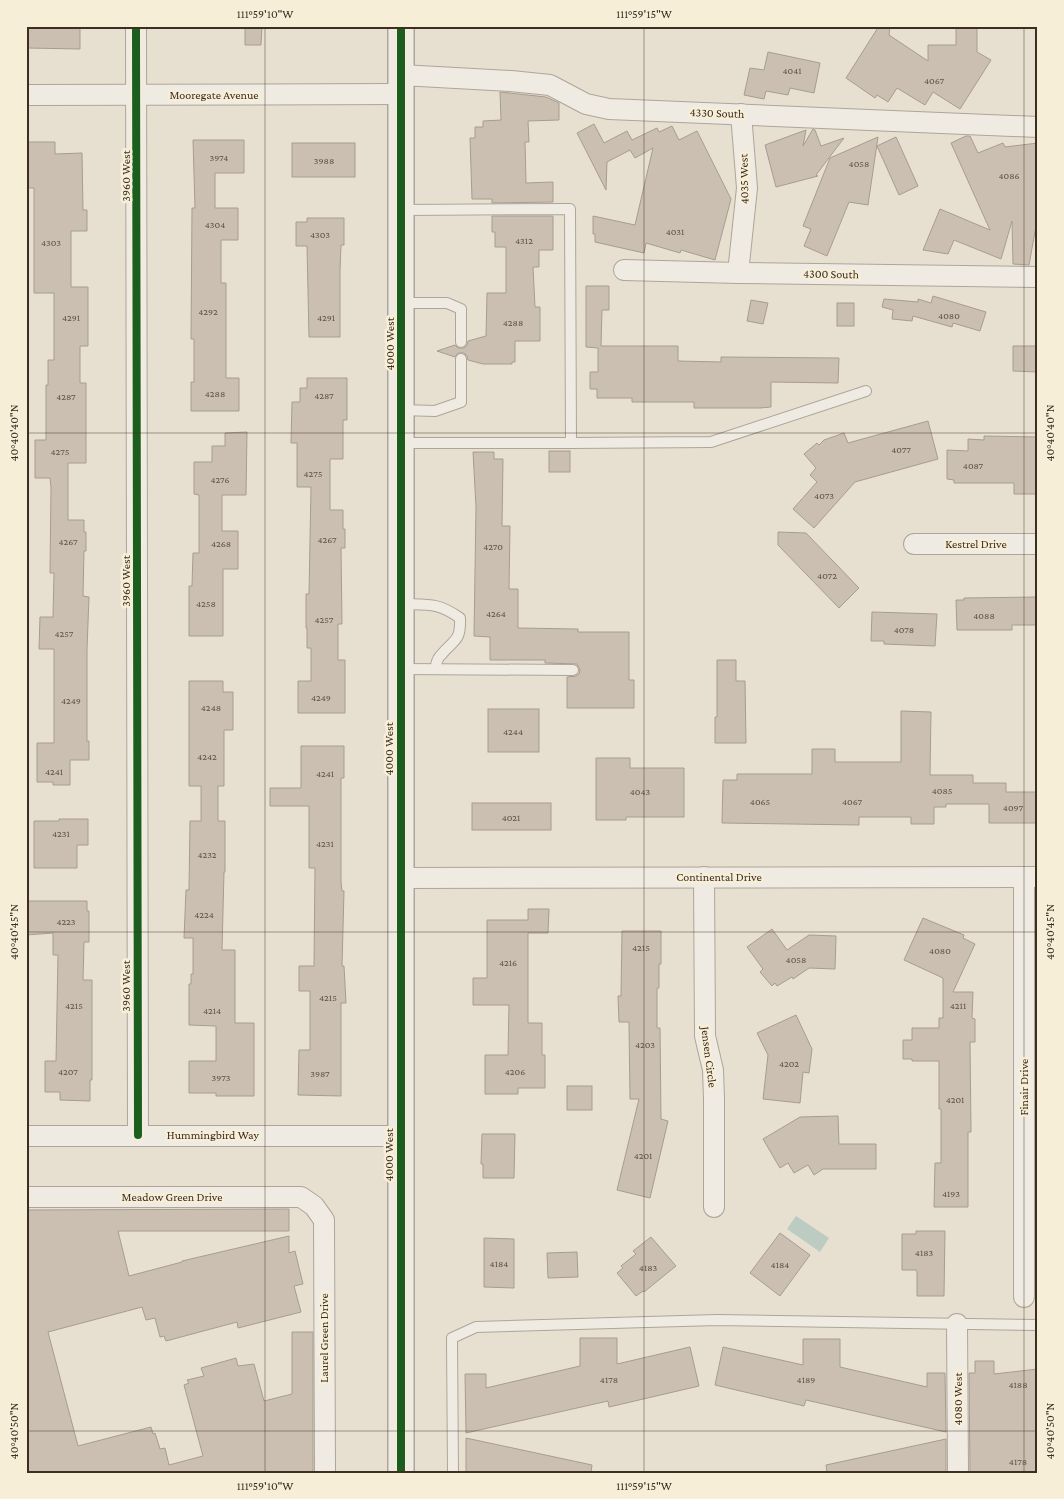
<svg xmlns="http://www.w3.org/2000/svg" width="1064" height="1499" viewBox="0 0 1064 1499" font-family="'Crimson Pro',serif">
<rect width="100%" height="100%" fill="#e7e0d1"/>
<path fill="#bcccc2" d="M796 1216 829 1238 820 1252 787 1229Z"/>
<g fill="#cbbfb2" stroke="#a89c90">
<path d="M27 26H80V49L27 48Z"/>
<path d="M245 26H262L261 45H245Z"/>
<path d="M879 26H890L889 35 928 61V45H956V26H977V52L991 60 960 109 933 92 925 105 897 88 888 102 877 95 875 98 846 78Z"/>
<path d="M768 52 820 63 814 93 790 88 788 95 766 91 764 99 744 95 750 68 764 70Z"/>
<path d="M500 92 546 97 559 103V120L528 121 529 142H525L526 183 553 182V202L492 203V199H472L470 138H475V127H483V121L501 120Z"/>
<path d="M594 124 604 143 627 131 632 140 657 128 659 132 672 126 679 140 697 131 731 199 715 260 681 250 680 253 646 243 644 253 595 242V234H593V216L635 225 653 148 635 158 630 150 607 162 606 190 577 133Z"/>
<path d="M813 129 815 130 821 146 844 138 816 175 818 176 776 187 765 145 806 130 803 146Z"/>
<path d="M966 136H970L978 153 1003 143 1005 147 1038 143V215L1029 265 1013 264 1012 221 1001 259 954 240 948 254 923 250 940 209 990 230 951 143Z"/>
<path d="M878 137 868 205 849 202 827 256 804 246 811 229 803 226 830 158Z"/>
<path d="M896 137 918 186 899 195 877 146Z"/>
<path d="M193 140H244V173H215V208H238V240H221V283H226V378H239V411H191V382H194V339H191L192 208H195Z"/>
<path d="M26 142H55V154L82 153 83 210H87V231H71V287H88V346H80V383H86V463H68V520H84V532H86V551H84L83 596 89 597 87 649V741H89V760H70V785H53V782H37V743H54V649H39L40 617H53L54 573H50L51 488 50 478H35V440H46V385H48V360H54V293H34V188H26Z"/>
<rect x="292" y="143" width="63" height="34"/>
<path d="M492 216H553V250H539V267H533L535 307H540V341H515V362H512V364H483L468 360 467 356 464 353H458L455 357 437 351 455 345 458 348H464L467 345 468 341 486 336 487 293H506V247H495V232H492Z"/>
<path d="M307 218H344V245H341L340 270V337H309L307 246H296V222H307Z"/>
<path d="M586 286H609V310H602L601 346H678V361L721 362V357L839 358 838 383 771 382V407L760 408H694V402H632V398H597V389H590V372H598V348L586 347Z"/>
<path d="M933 296 986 312 980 331 953 323 952 327 913 316 912 321 892 319 893 310 882 307 884 299 918 302V299L931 303Z"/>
<path d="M751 300 768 303 763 324 747 321Z"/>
<rect x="837" y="303" width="17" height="23"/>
<path d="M1013 346H1038V372L1013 371Z"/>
<path d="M307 378H347V420H343V459H330V510H343V529H345V548H341L342 624H338V660H345V713H298V681H311V648H307V628H306V594H309L311 487H297V443H291L292 402H300V388H307Z"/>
<path d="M928 421 938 459 855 482 814 528 793 509 817 482 810 475 816 468 804 454 817 443 819 445 824 440 844 433 848 443Z"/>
<path d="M247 432 246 495H222V531H238V569H223V636H189V586H192L193 553H199V495L194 494V462H212V446H225V433Z"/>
<path d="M984 436 1038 437V494H1014V483H954V480L947 479V450L968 451V439L984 440Z"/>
<rect x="549" y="451" width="21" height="21"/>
<path d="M473 452H494V459H503L502 526H510L509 589H518V628L578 629V632H629V680H634V708H567V677L576 676 579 674 580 670 577 664 545 663V660H490V637L474 636 476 507Z"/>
<path d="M778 532 806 533 859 588 839 608 778 545Z"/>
<path d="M1038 597V625H1012V630H957L956 600H964V598Z"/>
<path d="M872 612 937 614 935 646 884 644V641H871Z"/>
<path d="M717 660H736V681H745L746 743H715V717H717Z"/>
<path d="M189 681H223V692H233V730H224V786H218V821H225V872H224L222 950H235V1023H254V1096H216V1093H189V1061H216V1026L189 1025V984H191V974H193V938H184L186 890H189L190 821H201V786H189Z"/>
<rect x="488" y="709" width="51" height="43"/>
<path d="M901 711 931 712 930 775H973V783H1006V792H1038V823H989V804H946V807H934V824H911V817H859V825L722 823 723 780H737V774H812V749H835V762H901Z"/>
<path d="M301 746H344V778H341V882L342 891H344L342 966H344L346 1003H341V1096L298 1095 299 1050H310V991H299V966H314L315 868H309V806H270V788H301Z"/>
<path d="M596 758H630V768H684V817H626V820H596Z"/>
<rect x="472" y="803" width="79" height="27"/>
<path d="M59 819H88V845H77V868H34V821H59Z"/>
<path d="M26 901H87V911H89V942H84L83 980H92V1080H90V1101L60 1100V1092H45V1061H56L58 955H53V933L26 935Z"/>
<path d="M528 909H549L548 933H528V1023H542V1055H545V1088H518V1094H485V1055H508L509 1005H473V978H487V920H528Z"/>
<path d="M923 918 964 935 963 938 975 944 953 992H973L972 1018 975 1019V1042H970L971 1132H968V1207H934L935 1163H941V1109H939V1061H912V1059H903V1040H912V1028H939V1018H943V978L904 960Z"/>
<path d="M772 929 787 950 809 935 836 936 835 969 809 968 793 979 792 977 777 986 775 983 772 986 760 972 763 969 747 947Z"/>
<path d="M622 931H661V964H659V988H657V1028H660L661 1119 668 1121 650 1198 617 1190 639 1099H630L629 1022H619L618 996H621Z"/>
<path d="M796 1015 812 1049 809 1073 803 1072 800 1103 763 1099 768 1055 757 1033Z"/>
<rect x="567" y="1086" width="25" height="24"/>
<path d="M838 1116 839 1144H876V1169H823L814 1175 808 1165 794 1173 788 1163 780 1168 763 1139 800 1117Z"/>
<path d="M482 1134H515L514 1178H483V1164H481Z"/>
<path d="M289 1209V1231H118L129 1276 182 1262V1261L289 1236V1253L295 1251 303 1284 294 1286 301 1312 238 1328 237 1322 166 1341 164 1336 160 1337 155 1318 146 1320 142 1307 48 1332 78 1446 151 1427 153 1434 155 1433 160 1449 165 1448 169 1465 203 1456 184 1385 189 1383 187 1380 204 1376 201 1368 236 1358 238 1366 254 1364 264 1401 292 1394V1332H313V1473H26V1210Z"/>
<path d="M916 1231H945L944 1296H917V1272L916 1270H902V1234H916Z"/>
<path d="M780 1233 810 1255 780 1296 750 1273Z"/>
<path d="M651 1237 676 1266 644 1292 643 1291 636 1296 617 1273 623 1268 621 1266 636 1254 633 1251Z"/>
<path d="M484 1238 514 1239V1288L484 1287Z"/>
<path d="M577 1252 578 1277 548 1278 547 1253Z"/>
<path d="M580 1338H617V1364L690 1347 699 1386 609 1407 608 1401 466 1433 465 1374H486V1388L580 1366Z"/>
<path d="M803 1339H840V1367L927 1387V1373H945L946 1432 806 1400 804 1406 715 1385 723 1347 803 1365Z"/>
<path d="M975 1361H994V1374L1038 1369V1473H970L969 1373H975Z"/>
<path d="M466 1438 592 1465 591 1473H466Z"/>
<path d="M946 1439V1473H827L826 1465Z"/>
</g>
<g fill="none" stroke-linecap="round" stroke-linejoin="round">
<defs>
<g id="service">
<path d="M401 303H447L461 309V342"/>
<path d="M401 410 435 411 461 402V359"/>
<path d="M401 443H571L570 209 401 210"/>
<path d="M571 443 711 442 866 391"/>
<path d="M401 604C428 605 437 602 460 618 461 642 454 639 441 655 437 658 436 665 435 669"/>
<path d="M402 669 573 670"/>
<path d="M453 1473 452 1338 476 1327 717 1320 1038 1325"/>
</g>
<g id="minor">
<path d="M136 26 138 1135"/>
<path d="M401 75 511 81 550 85 586 104 609 109 1038 127"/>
<path d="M26 95 401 94"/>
<path d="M624 270 738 273 1038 277"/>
<path d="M738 273 747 188 741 114"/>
<path d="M914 544H1038"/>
<path d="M704 877 705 1036 713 1070 714 1099V1207"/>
<path d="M1024 877V1297"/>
<path d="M400 878 1038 877"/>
<path d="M26 1136H400"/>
<path d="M26 1197H301L314 1206 324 1220 325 1473"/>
<path d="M957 1324 958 1473"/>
</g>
<path id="tertiary" d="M401 1473V26"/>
</defs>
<use href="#service" stroke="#ada599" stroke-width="12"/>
<use href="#minor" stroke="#ada599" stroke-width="22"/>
<use href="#tertiary" stroke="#ada599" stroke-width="28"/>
<use href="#service" stroke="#efebe3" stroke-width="10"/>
<use href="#minor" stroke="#efebe3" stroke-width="20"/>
<use href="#tertiary" stroke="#efebe3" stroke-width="25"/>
<defs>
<g id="cycleway">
<path d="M136 26 138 1135"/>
<path d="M401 1473V26"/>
</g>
</defs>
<use href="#cycleway" stroke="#f7eed8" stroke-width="11"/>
<use href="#cycleway" stroke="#1b5e20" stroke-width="8"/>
</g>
<path fill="none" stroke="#3d2e20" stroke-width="1" stroke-opacity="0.45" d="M265 26V1473M644 26V1473M1024 26V1473M26 433H1038M26 932H1038M26 1431H1038"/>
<g text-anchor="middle" stroke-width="5" stroke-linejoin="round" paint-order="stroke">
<g font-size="10" fill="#605244">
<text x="792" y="74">4041</text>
<text x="934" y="84">4067</text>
<text x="219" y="161">3974</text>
<text x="324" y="164">3988</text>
<text x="859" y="167">4058</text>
<text x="1009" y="179">4086</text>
<text x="215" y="228">4304</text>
<text x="675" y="235">4031</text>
<text x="320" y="238">4303</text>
<text x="524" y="244">4312</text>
<text x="51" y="246">4303</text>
<text x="208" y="315">4292</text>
<text x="949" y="319">4080</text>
<text x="71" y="321">4291</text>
<text x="326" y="321">4291</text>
<text x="513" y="326">4288</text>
<text x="215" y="397">4288</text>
<text x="324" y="399">4287</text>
<text x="66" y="400">4287</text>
<text x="901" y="453">4077</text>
<text x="60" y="455">4275</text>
<text x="973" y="469">4087</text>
<text x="313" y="477">4275</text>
<text x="220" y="483">4276</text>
<text x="824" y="499">4073</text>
<text x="327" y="543">4267</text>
<text x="68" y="545">4267</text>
<text x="221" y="547">4268</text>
<text x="493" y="550">4270</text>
<text x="827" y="579">4072</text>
<text x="206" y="607">4258</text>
<text x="496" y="617">4264</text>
<text x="984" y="619">4088</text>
<text x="324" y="623">4257</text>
<text x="904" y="633">4078</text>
<text x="64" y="637">4257</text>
<text x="321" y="701">4249</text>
<text x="71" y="704">4249</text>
<text x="211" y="711">4248</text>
<text x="513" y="735">4244</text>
<text x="207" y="760">4242</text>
<text x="54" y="775">4241</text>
<text x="325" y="777">4241</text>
<text x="942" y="794">4085</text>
<text x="640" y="795">4043</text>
<text x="760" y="805">4065</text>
<text x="852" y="805">4067</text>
<text x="1013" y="811">4097</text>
<text x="511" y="821">4021</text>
<text x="61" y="837">4231</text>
<text x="325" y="847">4231</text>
<text x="207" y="858">4232</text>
<text x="204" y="918">4224</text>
<text x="66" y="925">4223</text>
<text x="641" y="951">4215</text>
<text x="940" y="954">4080</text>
<text x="796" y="963">4058</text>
<text x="508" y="966">4216</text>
<text x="328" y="1001">4215</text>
<text x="74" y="1009">4215</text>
<text x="958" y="1009">4211</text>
<text x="212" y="1014">4214</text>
<text x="645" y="1048">4203</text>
<text x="789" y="1067">4202</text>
<text x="68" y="1075">4207</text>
<text x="515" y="1075">4206</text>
<text x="320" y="1077">3987</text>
<text x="221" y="1081">3973</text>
<text x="955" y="1103">4201</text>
<text x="643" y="1159">4201</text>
<text x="951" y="1197">4193</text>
<text x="924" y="1256">4183</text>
<text x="499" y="1267">4184</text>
<text x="780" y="1268">4184</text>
<text x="648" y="1271">4183</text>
<text x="609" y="1383">4178</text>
<text x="806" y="1383">4189</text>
<text x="1018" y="1388">4188</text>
<text x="1018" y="1465">4178</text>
</g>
<g font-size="12" fill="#3d2e20" stroke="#f7eed8">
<text x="214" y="99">Mooregate Avenue</text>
<text transform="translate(717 113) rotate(2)" y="4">4330 South</text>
<text transform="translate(126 176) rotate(-90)" y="4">3960 West</text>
<text transform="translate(744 179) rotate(-91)" y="4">4035 West</text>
<text transform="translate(831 274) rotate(1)" y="4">4300 South</text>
<text transform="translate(390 344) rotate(-90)" y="4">4000 West</text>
<text x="976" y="548">Kestrel Drive</text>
<text transform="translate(126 581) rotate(-90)" y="4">3960 West</text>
<text transform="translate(389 749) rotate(-90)" y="4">4000 West</text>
<text x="719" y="881">Continental Drive</text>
<text transform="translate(126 986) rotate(-90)" y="4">3960 West</text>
<text transform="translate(709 1057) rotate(83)" y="4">Jensen Circle</text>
<text transform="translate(1024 1087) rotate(-90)" y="4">Finair Drive</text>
<text x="213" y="1139">Hummingbird Way</text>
<text transform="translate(389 1155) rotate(-90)" y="4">4000 West</text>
<text x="172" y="1201">Meadow Green Drive</text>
<text transform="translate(324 1338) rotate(-90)" y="4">Laurel Green Drive</text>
<text transform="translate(958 1399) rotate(-90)" y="4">4080 West</text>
</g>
</g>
<rect width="1064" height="1499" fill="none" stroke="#f7eed8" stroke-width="55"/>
<rect x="28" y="28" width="1008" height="1444" fill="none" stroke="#3d2e20" stroke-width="2"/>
<g font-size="12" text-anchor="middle" fill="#3d2e20">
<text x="265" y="18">111°59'10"W</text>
<text x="644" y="18">111°59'15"W</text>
<text transform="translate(1050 433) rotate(-90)" y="4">40°40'40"N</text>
<text transform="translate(14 433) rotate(-90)" y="4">40°40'40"N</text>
<text transform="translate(1050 932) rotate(-90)" y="4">40°40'45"N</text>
<text transform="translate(14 932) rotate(-90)" y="4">40°40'45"N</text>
<text transform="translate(1050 1431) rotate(-90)" y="4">40°40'50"N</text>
<text transform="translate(14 1431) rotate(-90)" y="4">40°40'50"N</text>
<text x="265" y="1490">111°59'10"W</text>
<text x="644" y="1490">111°59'15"W</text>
</g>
</svg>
